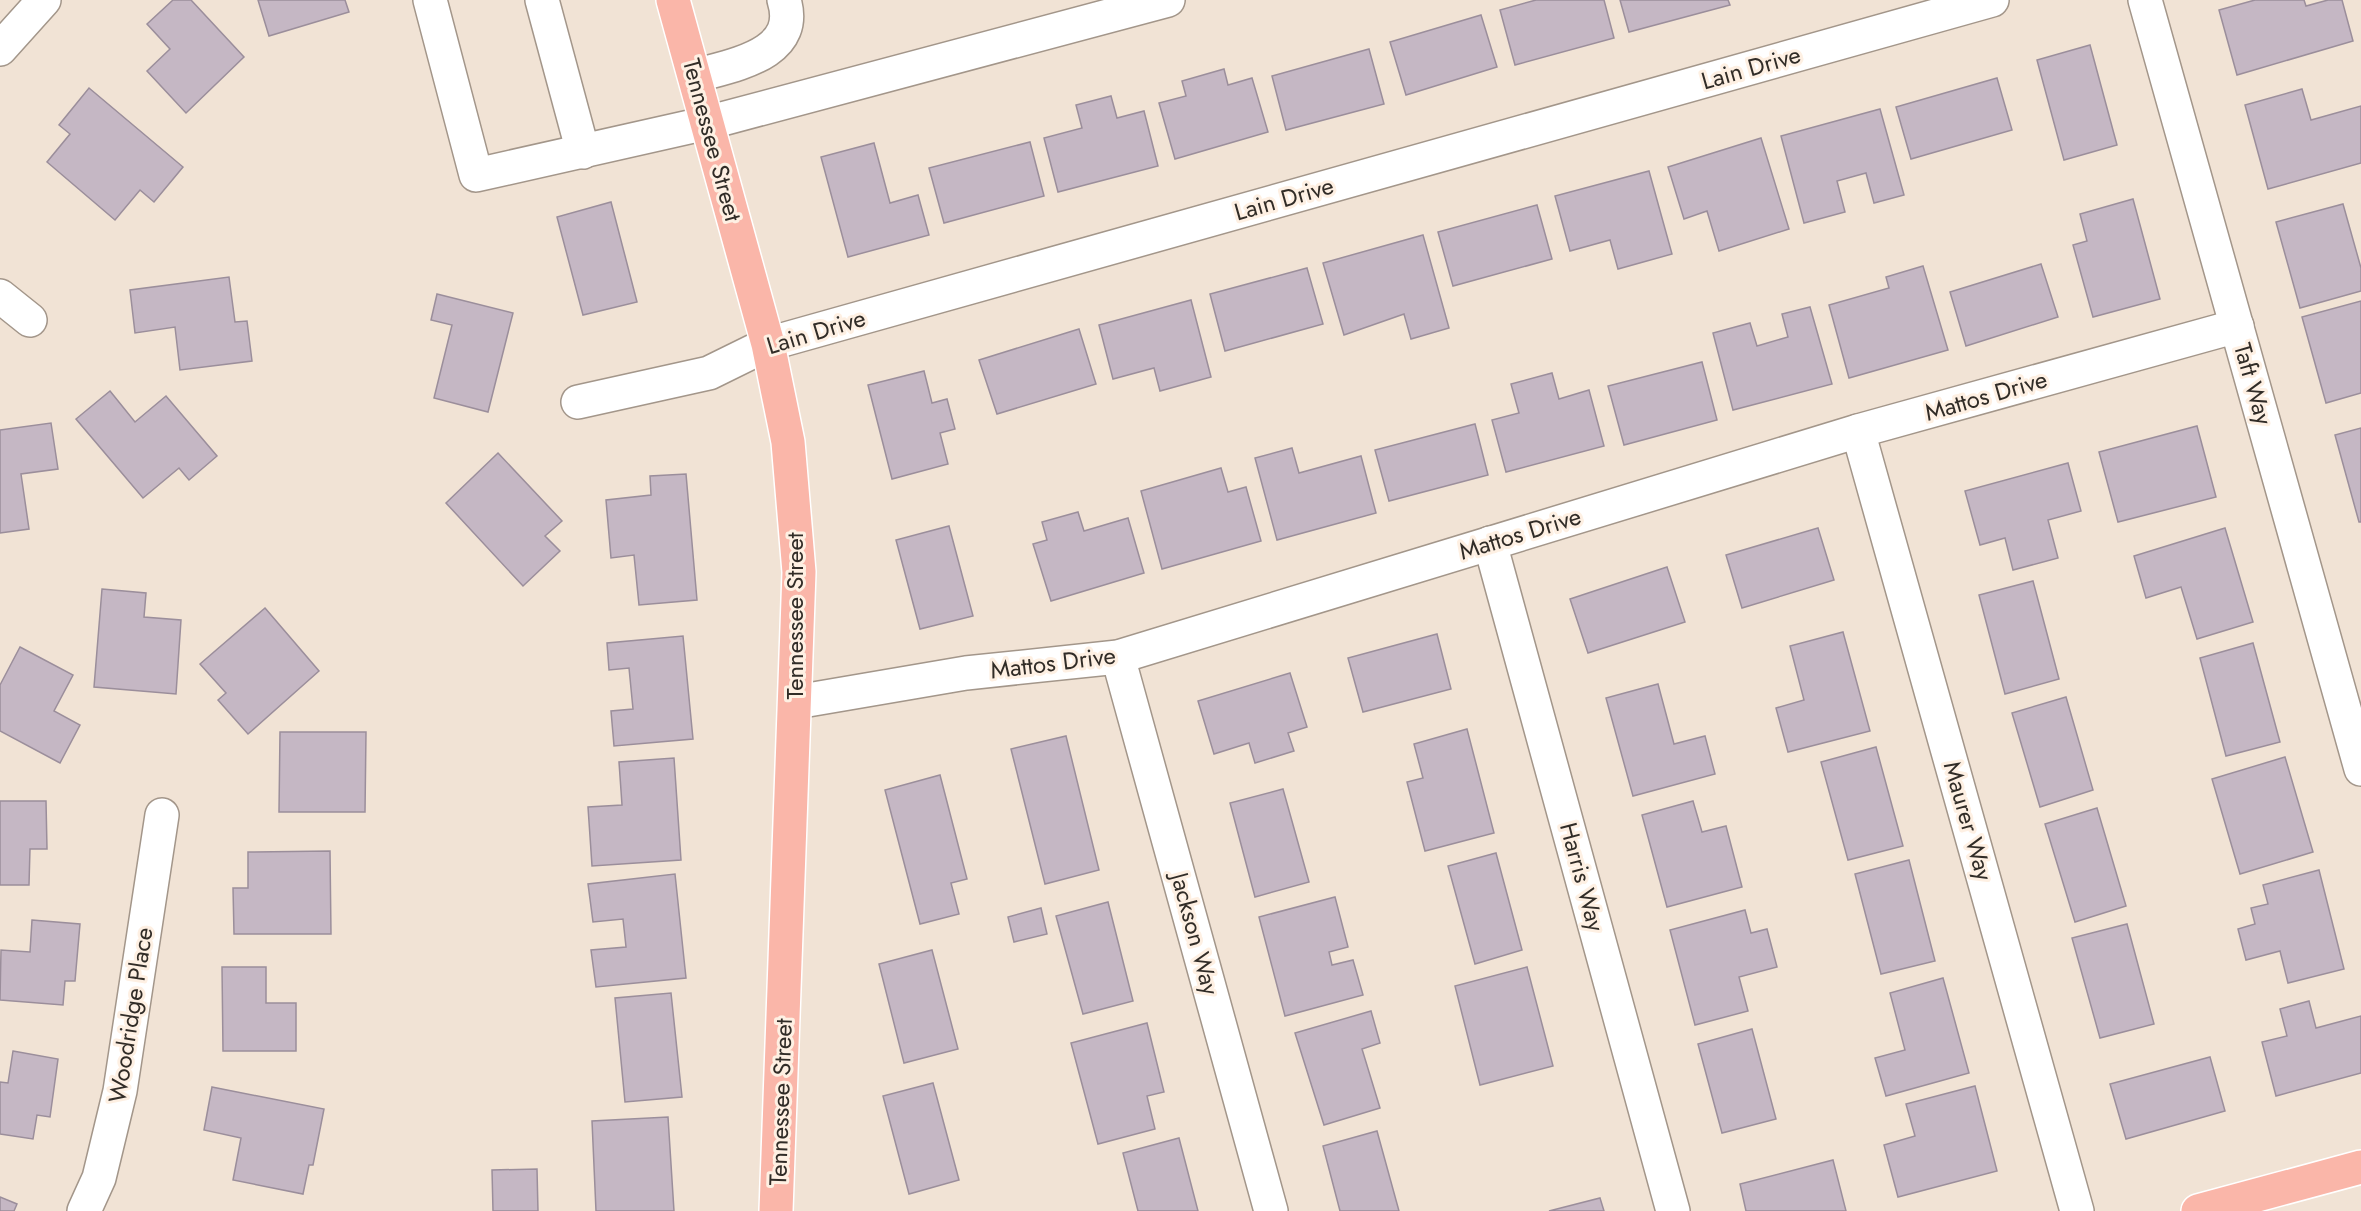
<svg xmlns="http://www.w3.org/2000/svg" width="2361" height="1211" viewBox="0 0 2361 1211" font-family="Jost,sans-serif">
<rect width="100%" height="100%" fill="#f1e3d5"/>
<g fill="#c5b7c4" stroke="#9b8e9b" stroke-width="1.5">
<path d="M173 0H191L244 57 186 113 147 71 170 49 147 24Z"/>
<path d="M258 0H345L349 12 269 36Z"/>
<path d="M1536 0H1604L1614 38 1515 65 1500 10Z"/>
<path d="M1620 0H1728L1730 5 1629 32Z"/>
<path d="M2255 0H2304L2306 6 2328 0H2342L2353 41 2237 75 2219 10Z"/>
<path d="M1481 15 1497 67 1406 95 1390 42Z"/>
<path d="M2090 45 2117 145 2064 160 2037 60Z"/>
<path d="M1369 49 1384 104 1286 130 1272 76Z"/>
<path d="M1224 69 1228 85 1252 78 1268 132 1175 159 1159 103 1186 96 1182 81Z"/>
<path d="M1997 78 2012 130 1911 159 1896 107Z"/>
<path d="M89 88 183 167 154 202 140 190 115 220 47 162 70 134 59 125Z"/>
<path d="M2302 89 2311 120 2361 106V163L2268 189 2245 105Z"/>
<path d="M1111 96 1117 118 1144 111 1158 166 1058 192 1044 138 1082 128 1076 105Z"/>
<path d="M1880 109 1904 195 1874 203 1866 173 1837 181 1845 212 1804 223 1781 136Z"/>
<path d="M1761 138 1789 229 1719 251 1707 211 1684 219 1668 167Z"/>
<path d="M1030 142 1044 196 944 223 929 168Z"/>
<path d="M874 143 890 203 918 195 929 235 848 257 821 157Z"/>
<path d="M1649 171 1672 254 1618 269 1610 240 1570 251 1555 196Z"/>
<path d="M2133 199 2160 299 2093 317 2073 245 2087 241 2080 214Z"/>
<path d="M611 202 637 302 583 315 557 217Z"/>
<path d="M2343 204 2361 268V291L2300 308 2276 222Z"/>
<path d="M1537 205 1552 259 1453 286 1438 232Z"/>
<path d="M1423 235 1449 328 1411 339 1404 314 1344 335 1323 263Z"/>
<path d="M2041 264 2058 317 1966 346 1950 292Z"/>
<path d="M1923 266 1948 350 1849 378 1829 305 1889 288 1886 277Z"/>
<path d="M1307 268 1323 324 1225 351 1210 294Z"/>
<path d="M229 277 235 322 247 321 252 361 180 370 175 327 135 333 130 290Z"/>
<path d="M437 294 513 313 488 412 434 398 452 325 431 320Z"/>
<path d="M1191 300 1211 377 1160 391 1154 368 1113 379 1099 325Z"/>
<path d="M2361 301V393L2326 403 2302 317Z"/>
<path d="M1810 307 1832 384 1733 410 1713 333 1750 323 1757 346 1788 337 1782 314Z"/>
<path d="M1079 329 1096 384 997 414 979 360Z"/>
<path d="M1702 362 1717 420 1624 445 1608 386Z"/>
<path d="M924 371 932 403 947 399 955 429 940 433 948 464 892 479 868 385Z"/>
<path d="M1552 373 1559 399 1589 390 1604 446 1506 472 1492 420 1519 413 1511 384Z"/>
<path d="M110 391 135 422 166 396 217 456 189 480 179 468 143 498 76 419Z"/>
<path d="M51 423 58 469 21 474 29 529 0 533V430Z"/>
<path d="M1475 424 1488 475 1389 501 1375 450Z"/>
<path d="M2197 426 2216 497 2118 522 2099 452Z"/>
<path d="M2361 428V522H2359L2335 435Z"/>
<path d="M1292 448 1299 473 1361 456 1376 513 1277 540 1255 458Z"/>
<path d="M498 453 562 521 545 536 560 551 523 586 446 503Z"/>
<path d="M2068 463 2081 511 2048 520 2058 558 2013 570 2005 538 1980 545 1965 491Z"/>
<path d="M1221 468 1228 492 1246 487 1261 541 1162 569 1141 491Z"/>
<path d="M686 474 697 600 639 605 634 555 611 558 606 500 651 495 650 476Z"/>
<path d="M1078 512 1084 531 1128 518 1144 573 1051 601 1033 544 1047 540 1042 522Z"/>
<path d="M949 526 973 616 920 629 896 540Z"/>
<path d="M1818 528 1834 580 1742 608 1726 555Z"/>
<path d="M2225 528 2253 622 2197 639 2181 587 2146 598 2134 556Z"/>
<path d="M1667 567 1685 622 1588 653 1570 599Z"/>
<path d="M2033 581 2059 679 2005 694 1979 595Z"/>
<path d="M102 589 146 593 144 617 181 620 176 694 94 687Z"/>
<path d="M265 608 319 671 248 734 218 700 226 693 200 664Z"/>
<path d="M1843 632 1870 731 1788 752 1776 708 1804 700 1790 646Z"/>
<path d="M1437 634 1451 689 1363 712 1348 658Z"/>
<path d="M683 636 693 739 614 746 611 711 633 709 629 668 609 670 607 643Z"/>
<path d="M2253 643 2280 742 2226 756 2200 658Z"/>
<path d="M20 647 73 675 54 711 80 725 60 763 0 731V685Z"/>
<path d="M1290 673 1307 727 1288 733 1294 751 1255 763 1249 743 1214 754 1198 701Z"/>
<path d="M1658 684 1674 744 1705 736 1715 774 1633 796 1606 698Z"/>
<path d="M2066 697 2093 790 2040 807 2012 713Z"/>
<path d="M1467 729 1494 833 1425 851 1407 782 1423 778 1414 744Z"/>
<path d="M280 732H366L365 812H279Z"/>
<path d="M1066 736 1099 870 1045 884 1011 749Z"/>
<path d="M1876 747 1903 846 1848 860 1821 762Z"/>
<path d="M2285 757 2313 852 2240 874 2212 779Z"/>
<path d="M674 758 681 860 592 866 588 807 622 805 619 762Z"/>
<path d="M940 775 967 879 951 883 959 914 920 924 885 790Z"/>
<path d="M1283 789 1309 882 1255 897 1230 803Z"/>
<path d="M0 801H46L47 849H30L29 885H0Z"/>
<path d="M1693 801 1702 832 1726 826 1742 887 1667 907 1642 815Z"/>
<path d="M2097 808 2126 906 2075 922 2045 824Z"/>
<path d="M330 851 331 934H234L233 888H248V852Z"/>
<path d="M1496 853 1522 950 1475 964 1448 866Z"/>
<path d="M1909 860 1935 961 1881 974 1855 874Z"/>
<path d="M2319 870 2344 969 2288 983 2280 951 2246 960 2238 929 2255 924 2251 908 2268 904 2263 885Z"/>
<path d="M675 874 686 978 596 987 591 950 626 947 623 919 593 922 588 884Z"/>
<path d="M1335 897 1348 947 1329 952 1332 965 1353 960 1363 995 1285 1016 1259 917Z"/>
<path d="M1108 902 1133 1001 1083 1014 1056 916Z"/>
<path d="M1041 908 1047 934 1014 942 1008 917Z"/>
<path d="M1745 910 1751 933 1767 929 1777 967 1739 977 1748 1011 1695 1025 1670 930Z"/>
<path d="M32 920 80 924 75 981H65L63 1005 0 1000 1 950 30 952Z"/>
<path d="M2127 924 2154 1024 2100 1038 2072 938Z"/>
<path d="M932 950 958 1049 904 1063 879 964Z"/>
<path d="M222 967H266V1003H296V1051H223Z"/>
<path d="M1527 967 1553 1066 1480 1085 1455 986Z"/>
<path d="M1943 978 1969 1073 1886 1096 1875 1058 1905 1050 1890 993Z"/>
<path d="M671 993 682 1097 625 1102 615 998Z"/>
<path d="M2309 1001 2316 1028 2361 1016V1073L2276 1096 2262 1042 2287 1036 2280 1009Z"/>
<path d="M1371 1011 1380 1043 1362 1049 1380 1108 1324 1125 1295 1033Z"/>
<path d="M1147 1023 1164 1092 1147 1096 1155 1129 1098 1144 1071 1043Z"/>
<path d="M1752 1029 1776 1119 1722 1133 1698 1044Z"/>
<path d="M13 1051 58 1059 50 1117 37 1115 33 1139 0 1134V1082L8 1083Z"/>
<path d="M2210 1057 2225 1111 2126 1139 2110 1084Z"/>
<path d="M933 1083 959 1180 909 1194 883 1096Z"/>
<path d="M1975 1086 1997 1171 1898 1197 1884 1145 1915 1136 1906 1104Z"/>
<path d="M212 1087 324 1109 313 1165H309L303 1194 233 1180 241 1138 204 1130Z"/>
<path d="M668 1117 674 1211H596L592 1121Z"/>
<path d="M1377 1131 1399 1211H1340L1323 1146Z"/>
<path d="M1179 1138 1198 1211H1138L1123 1153Z"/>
<path d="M1833 1160 1846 1211H1746L1740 1184Z"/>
<path d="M537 1169 538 1211H493L492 1170Z"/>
<path d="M0 1197 17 1204 14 1211H0Z"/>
<path d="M1600 1198 1604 1211H1549Z"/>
</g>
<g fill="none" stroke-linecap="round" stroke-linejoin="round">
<defs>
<g id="minor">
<path d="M430 0 476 175 707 123 1168 0"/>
<path d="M542 0 583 152"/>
<path d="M2145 0 2361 769"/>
<path d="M0 49 44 0"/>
<path d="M695 76C732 65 801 55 784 0"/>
<path d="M0 296 30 320"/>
<path d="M578 402 709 373 768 344 1992 0"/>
<path d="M1858 431 2077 1211"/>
<path d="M1490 543 1673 1211"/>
<path d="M1118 657 1271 1211"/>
<path d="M796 702 966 673 1118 657 1858 431 2237 326"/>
<path d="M84 1211 99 1178 120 1091 162 815"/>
</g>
<g id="major">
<path d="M673 0 768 344 788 442 799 572 776 1211"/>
<path d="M2198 1211 2361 1167"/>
</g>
</defs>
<use href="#minor" stroke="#a3968a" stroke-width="36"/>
<use href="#major" stroke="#fff" stroke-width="36"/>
<use href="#minor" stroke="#fff" stroke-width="33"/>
<use href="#major" stroke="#fab6a9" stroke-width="33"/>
</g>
<g text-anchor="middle" stroke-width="6" stroke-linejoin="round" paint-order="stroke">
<g font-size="24" fill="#312c27" stroke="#fef0e3">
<text transform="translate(1751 68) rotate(-16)" y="8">Lain Drive</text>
<text transform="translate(712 140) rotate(75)" y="8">Tennessee Street</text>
<text transform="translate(1284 199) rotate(-16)" y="8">Lain Drive</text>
<text transform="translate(816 332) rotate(-17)" y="8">Lain Drive</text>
<text transform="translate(2253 384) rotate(74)" y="8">Taft Way</text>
<text transform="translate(1986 396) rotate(-16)" y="8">Mattos Drive</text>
<text transform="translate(1520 534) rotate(-17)" y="8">Mattos Drive</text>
<text transform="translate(795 616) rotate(-90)" y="8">Tennessee Street</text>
<text transform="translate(1053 663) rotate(-7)" y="8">Mattos Drive</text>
<text transform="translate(1968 821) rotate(74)" y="8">Maurer Way</text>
<text transform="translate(1582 877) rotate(75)" y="8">Harris Way</text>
<text transform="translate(1195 934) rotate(75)" y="8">Jackson Way</text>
<text transform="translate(131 1015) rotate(-81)" y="8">Woodridge Place</text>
<text transform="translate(781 1102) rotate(-88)" y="8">Tennessee Street</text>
</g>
</g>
</svg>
